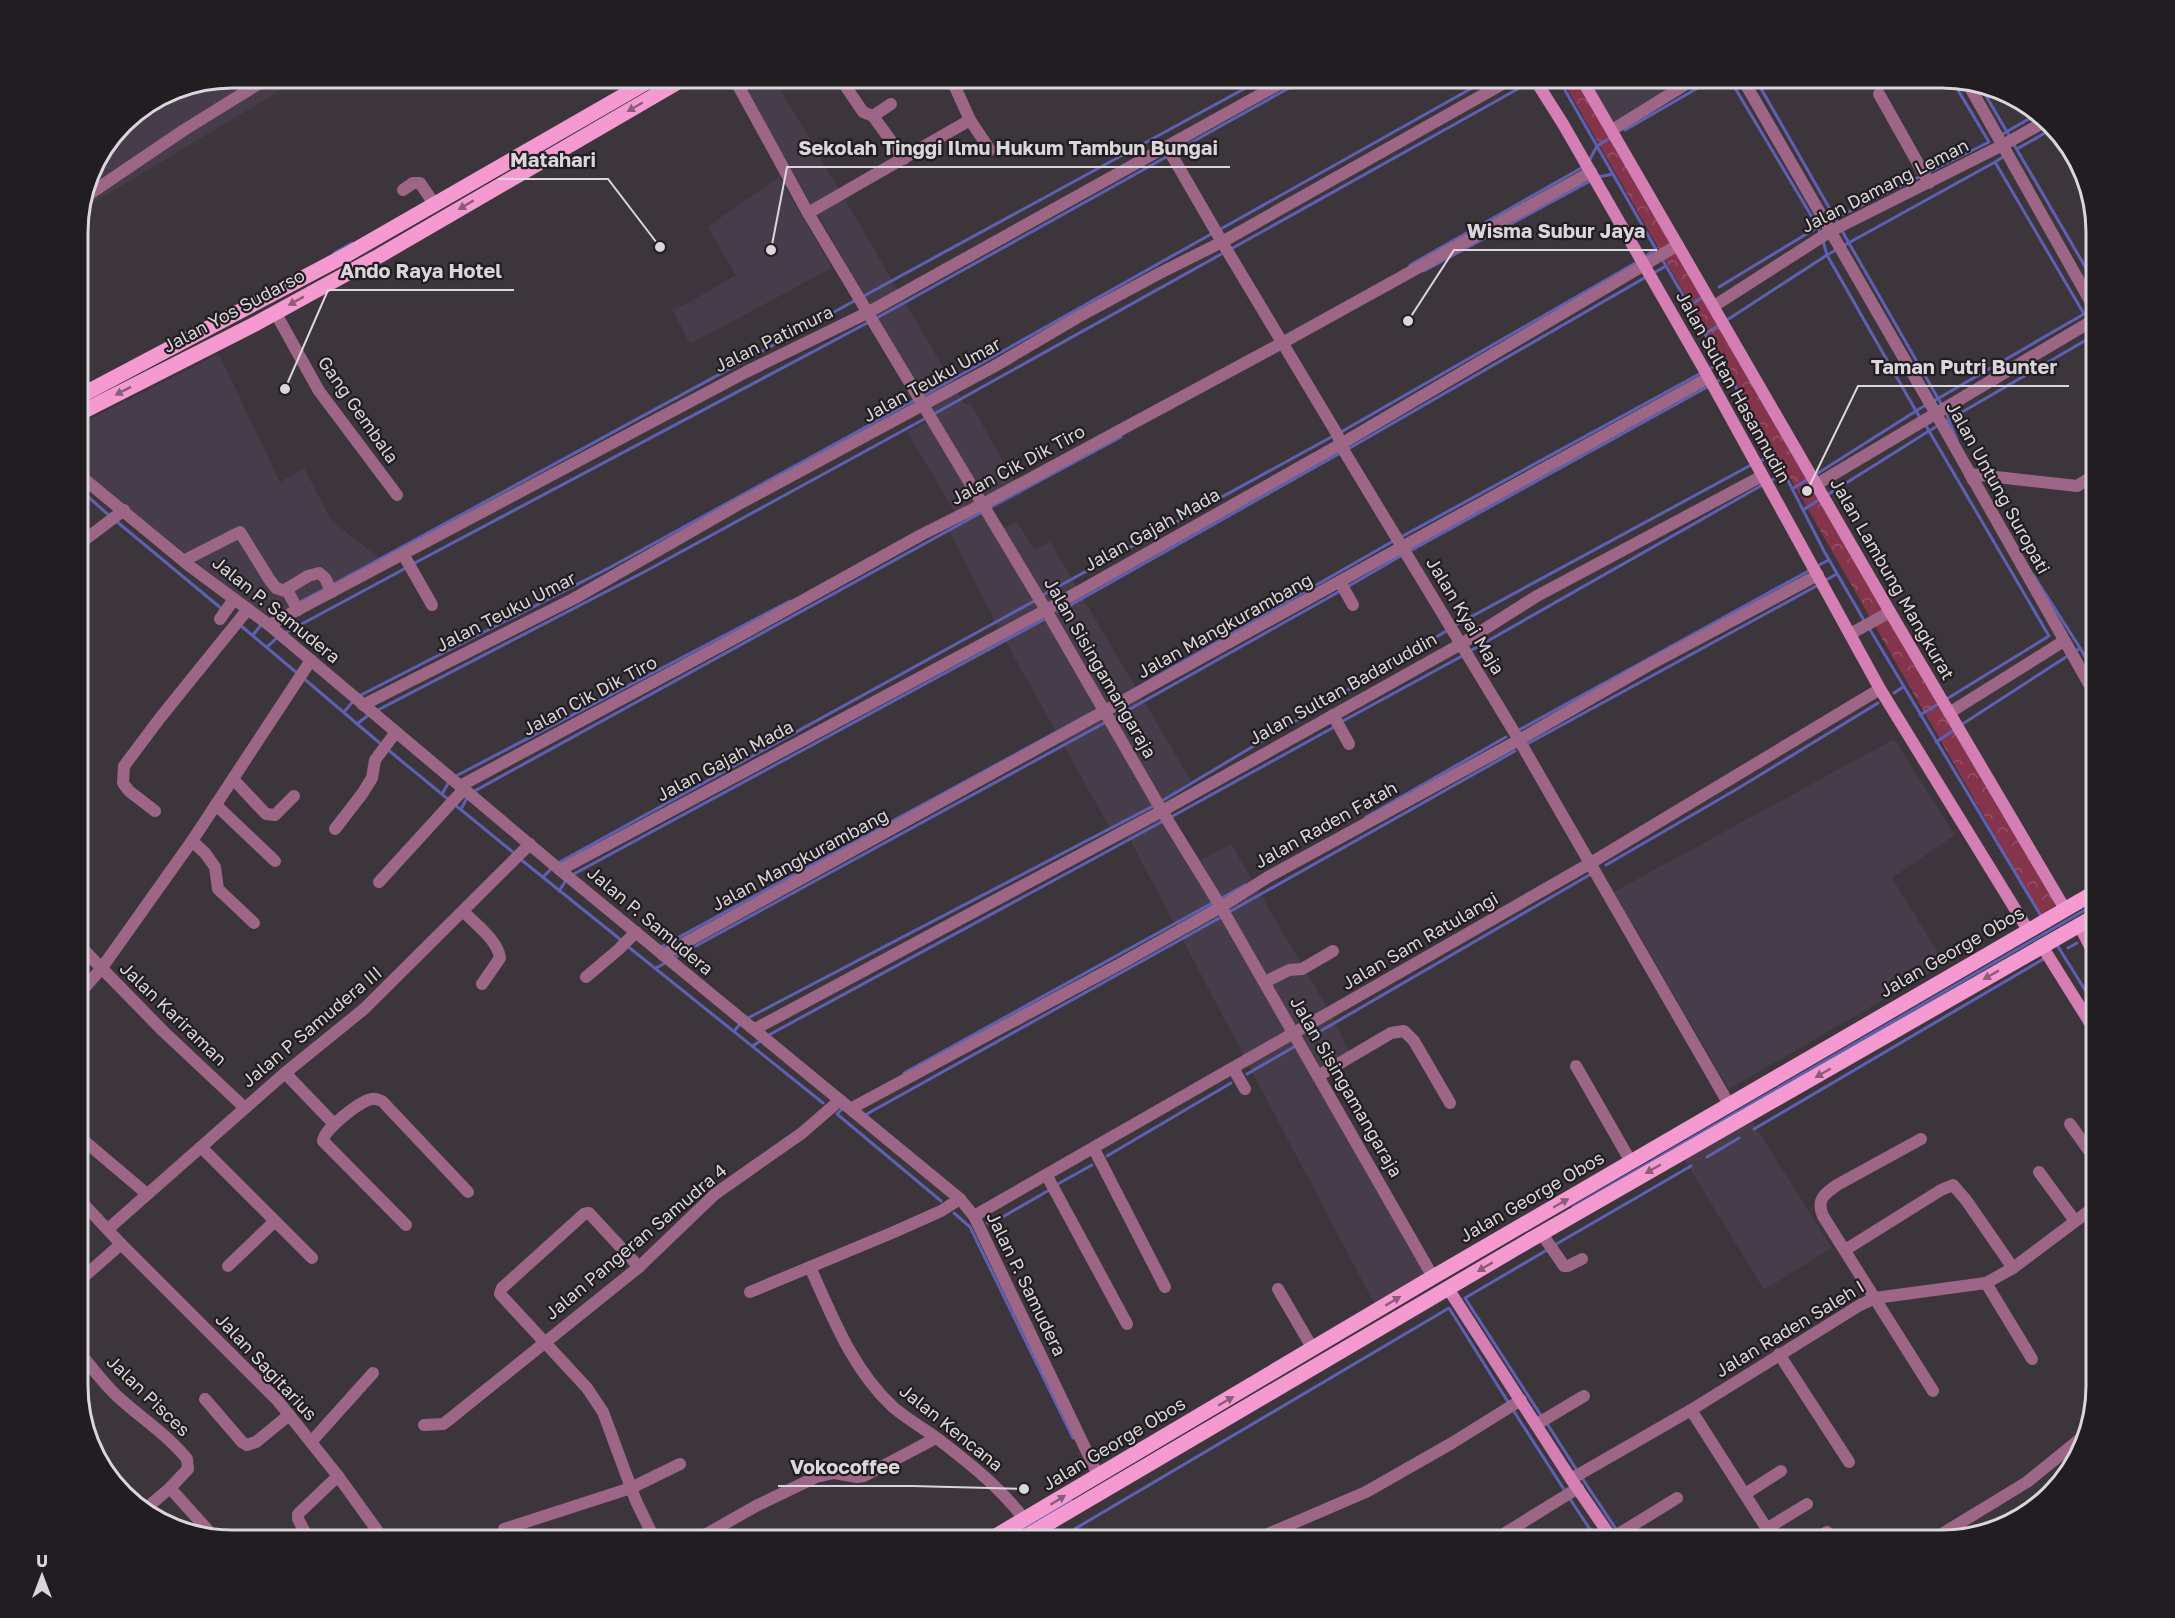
<svg xmlns="http://www.w3.org/2000/svg" width="2175" height="1618" viewBox="0 0 2175 1618" font-family="'Golos Text',sans-serif">
<defs>
<pattern id="park-crowns" width="20" height="18" patternUnits="userSpaceOnUse" patternTransform="scale(1.5)"><rect width="20" height="18" fill="#84354c"/><path d="M2 6a3 3 0 1 1 6 0M12 15a3 3 0 1 1 6 0" fill="none" stroke="#955265"/></pattern>
</defs>
<rect width="100%" height="100%" fill="#3c353c"/>
<g fill="#473c49">
<path d="M233 78H301L91 204 81 212 94 164 130 117 174 90Z"/>
<path d="M738 78H774L965 405 970 403 1022 494 992 510 1005 528 1017 521 1034 550 1050 542 1191 781 1160 800 1200 860 1231 844 1332 1016 1350 1054 1313 1076 1427 1275 1375 1305 1128 836 1117 841 1007 644 948 529 960 521 907 432 936 417Z"/>
<path d="M1588 78H1678L1682 85 1615 126Z"/>
<path d="M779 177 832 268 690 344 672 309 688 303 736 275 707 227Z"/>
<path d="M219 354 280 482 304 468 332 521 383 561 270 621 78 468V425Z"/>
<path d="M1894 739 1955 835 1892 878 1945 964 1729 1089 1614 892Z"/>
<path d="M1752 1121 1832 1248 1764 1290 1684 1159Z"/>
</g>
<path fill="url(#park-crowns)" d="M1561 78H1579L2056 905 2041 916Z"/>
<g fill="none" stroke-linecap="round" stroke-linejoin="round">
<g stroke="#5e60b2" stroke-width="3">
<path d="M1558 78 1657 251"/>
<path d="M1755 78 1839 225"/>
<path d="M1979 84 2010 137"/>
<path d="M1625 130 1715 78"/>
<path d="M2001 135 2039 113"/>
<path d="M2013 143 2097 287"/>
<path d="M2017 149 2052 129"/>
<path d="M1174 152 1307 78"/>
<path d="M1589 161 1597 146 1610 138"/>
<path d="M1995 162 2006 155"/>
<path d="M1927 173 1989 142 1952 80"/>
<path d="M1598 177 1613 174"/>
<path d="M1830 221 1921 176"/>
<path d="M1219 230 1490 78"/>
<path d="M1842 231 1943 407"/>
<path d="M1821 235 1818 227 1824 224"/>
<path d="M1823 241 1827 255 1838 249"/>
<path d="M1843 246 1995 162 2084 314 1932 402"/>
<path d="M1231 249 1532 81"/>
<path d="M334 253 352 243"/>
<path d="M1643 258 1656 249"/>
<path d="M1662 259 1775 455 1824 551 1865 622"/>
<path d="M1410 265 1585 166"/>
<path d="M1424 271 1592 180"/>
<path d="M1652 274 1666 266"/>
<path d="M1719 287 1818 227 1729 78"/>
<path d="M862 297 1264 78"/>
<path d="M1689 306 1703 297"/>
<path d="M875 319 1168 156"/>
<path d="M1724 322 1827 255 1916 411 1815 475"/>
<path d="M1705 334 1719 325"/>
<path d="M1709 369 1722 362"/>
<path d="M1715 383 1728 374"/>
<path d="M923 396 1213 233"/>
<path d="M1946 413 1957 440"/>
<path d="M932 415 1225 252"/>
<path d="M1921 419 1916 411 1926 405"/>
<path d="M1945 422 2093 336 2097 343"/>
<path d="M1925 424 1929 431 1939 425"/>
<path d="M1341 432 1637 262"/>
<path d="M1348 449 1646 277"/>
<path d="M1757 462 1775 455"/>
<path d="M1770 481 1784 473"/>
<path d="M78 488 111 517"/>
<path d="M1792 489 1810 478"/>
<path d="M1827 495 1929 431 2049 636 1945 700"/>
<path d="M989 508 1121 437"/>
<path d="M1803 510 1822 498"/>
<path d="M116 521 222 609"/>
<path d="M1401 537 1703 372"/>
<path d="M1410 551 1709 386"/>
<path d="M411 565 869 322"/>
<path d="M1817 566 1829 560"/>
<path d="M2034 576 2080 648"/>
<path d="M1826 580 1837 574"/>
<path d="M332 585 856 300"/>
<path d="M1347 587 1404 554"/>
<path d="M1041 596 1335 435"/>
<path d="M300 602 326 588"/>
<path d="M1058 612 1342 452"/>
<path d="M240 625 297 673"/>
<path d="M1454 626 1751 465"/>
<path d="M1869 628 2041 916"/>
<path d="M285 633 406 568"/>
<path d="M253 635 261 625"/>
<path d="M267 647 279 636"/>
<path d="M1470 651 1764 484"/>
<path d="M2075 652 2080 648 2097 677"/>
<path d="M302 677 382 745"/>
<path d="M1894 693 1903 687"/>
<path d="M359 696 609 568 917 399"/>
<path d="M1119 698 1395 540"/>
<path d="M376 711 646 571 926 418"/>
<path d="M344 712 354 700"/>
<path d="M1920 715 1940 703"/>
<path d="M1112 719 1342 590"/>
<path d="M1341 722 1464 655"/>
<path d="M357 724 370 714"/>
<path d="M1961 725 2069 655"/>
<path d="M1519 730 1812 569"/>
<path d="M1936 742 1956 729"/>
<path d="M1529 743 1820 584"/>
<path d="M387 749 449 800"/>
<path d="M456 776 790 601"/>
<path d="M471 793 984 511"/>
<path d="M442 794 449 782"/>
<path d="M1160 802 1448 630"/>
<path d="M454 804 514 853"/>
<path d="M461 809 467 798"/>
<path d="M1171 817 1336 726"/>
<path d="M1366 817 1506 737"/>
<path d="M519 858 621 940"/>
<path d="M558 863 1036 600"/>
<path d="M1606 865 1737 789 1878 703"/>
<path d="M572 875 1043 620"/>
<path d="M543 877 553 867"/>
<path d="M559 891 567 879"/>
<path d="M1220 899 1245 885"/>
<path d="M1229 912 1515 751"/>
<path d="M2094 933 2097 931"/>
<path d="M626 945 823 1103"/>
<path d="M2057 945 2097 1009"/>
<path d="M659 948 1095 711"/>
<path d="M2068 948 2077 943"/>
<path d="M672 959 1106 722"/>
<path d="M656 968 667 962"/>
<path d="M746 1019 1155 805"/>
<path d="M735 1030 741 1023"/>
<path d="M767 1036 1165 820"/>
<path d="M1312 1036 1591 874"/>
<path d="M754 1045 762 1040"/>
<path d="M904 1073 1214 902"/>
<path d="M1247 1074 1297 1045"/>
<path d="M844 1107 837 1114 941 1201"/>
<path d="M865 1115 1223 916"/>
<path d="M1754 1129 2045 958"/>
<path d="M1107 1156 1231 1083"/>
<path d="M1707 1157 1739 1138"/>
<path d="M1056 1185 1092 1165"/>
<path d="M1573 1207 2097 903"/>
<path d="M954 1213 970 1227 1073 1438"/>
<path d="M987 1223 994 1222 1051 1189"/>
<path d="M1553 1246 1691 1166"/>
<path d="M1513 1410 1565 1491"/>
<path d="M1542 1417 1465 1298 1547 1250"/>
<path d="M1546 1422 1578 1472"/>
<path d="M1582 1478 1618 1532"/>
<path d="M1568 1496 1597 1540"/>
<path d="M1005 1540 1071 1501"/>
<path d="M1056 1540 1449 1308 1510 1405"/>
</g>
<g stroke="#9d6686" stroke-width="12">
<path d="M734 78 808 213 1046 610 1162 811 1221 907 1433 1277"/>
<path d="M840 78 863 112 873 116 891 104"/>
<path d="M1742 78 1943 426 2097 698"/>
<path d="M1967 82 2097 313"/>
<path d="M1879 94 1929 183"/>
<path d="M873 116 904 159"/>
<path d="M970 120 990 150"/>
<path d="M1612 130 1696 78"/>
<path d="M1167 147 1222 242 1337 434 1344 451 1519 740 1730 1106"/>
<path d="M403 190 413 183H420L435 205"/>
<path d="M85 197 184 130 268 78"/>
<path d="M808 213 970 120 951 78"/>
<path d="M1714 306 1831 231 2003 145 2046 121"/>
<path d="M275 312 319 391 397 495"/>
<path d="M78 474 191 567 269 625 554 865 960 1199 974 1216 1098 1475"/>
<path d="M1973 480 1970 474 2077 486 2097 474"/>
<path d="M1817 484 2097 318"/>
<path d="M78 545 124 510"/>
<path d="M403 554 432 605"/>
<path d="M185 560 240 532 269 579 276 588 288 592 298 610"/>
<path d="M1340 582 1353 605"/>
<path d="M285 590 308 576 319 573 325 578 332 592"/>
<path d="M220 619 234 599"/>
<path d="M269 625 746 372 867 313 1290 78"/>
<path d="M1850 634 1890 612"/>
<path d="M363 705 575 598 739 504 995 366 1078 317 1160 273 1222 242 1513 78"/>
<path d="M1949 713 2064 641"/>
<path d="M1333 715 1349 744"/>
<path d="M233 779 266 814 275 815 294 796"/>
<path d="M460 786 737 637 921 535 983 504 1282 343 1591 172"/>
<path d="M216 805 275 861"/>
<path d="M155 811 129 791 123 783 124 766 160 718 248 609"/>
<path d="M335 829 362 794 372 778 375 760 396 732"/>
<path d="M192 841 205 853 215 867 218 889 254 923"/>
<path d="M560 870 1046 610 1341 444 1678 245"/>
<path d="M379 882 464 789"/>
<path d="M463 911C475 924 498 940 500 958L482 984"/>
<path d="M78 944 163 1031 245 1108"/>
<path d="M663 955C1013 765 1360 570 1708 378"/>
<path d="M586 977 618 950 636 932"/>
<path d="M1265 982 1289 970 1302 969 1333 951"/>
<path d="M78 995 101 969 192 841 311 660"/>
<path d="M755 1029 1162 811 1461 644 1537 596 1762 476"/>
<path d="M1576 1066 1631 1162"/>
<path d="M1233 1068 1245 1089"/>
<path d="M285 1073 334 1124"/>
<path d="M1318 1076 1391 1033 1404 1031 1414 1041 1450 1103"/>
<path d="M852 1108 1120 964 1221 907 1268 877 1519 740 1649 665 1818 575"/>
<path d="M2070 1124 2097 1162"/>
<path d="M82 1139 147 1194"/>
<path d="M1921 1139 1837 1185C1824 1194 1816 1200 1823 1216L1933 1391"/>
<path d="M201 1147 312 1258"/>
<path d="M1094 1149 1165 1287"/>
<path d="M2039 1172 2075 1221"/>
<path d="M1047 1176 1127 1324"/>
<path d="M78 1198 121 1244 278 1401 338 1476 384 1540"/>
<path d="M974 1216 1589 864 1880 689"/>
<path d="M406 1225 323 1141C324 1129 360 1101 372 1099 375 1098 378 1100 382 1101L468 1192"/>
<path d="M108 1229 285 1073 364 1009 530 844"/>
<path d="M1542 1234 1564 1266H1568L1582 1259"/>
<path d="M1845 1250 1941 1190 1953 1185 1966 1200 2013 1268"/>
<path d="M228 1266 275 1221"/>
<path d="M639 1267 589 1213 584 1214 502 1288 500 1294 587 1388 603 1412 636 1501 655 1540"/>
<path d="M810 1267C832 1316 852 1369 893 1407 907 1419 923 1428 938 1439 969 1463 1000 1487 1024 1519"/>
<path d="M78 1282 121 1244"/>
<path d="M1986 1283 2032 1359"/>
<path d="M1278 1289 1313 1349"/>
<path d="M750 1292 894 1232 941 1211 960 1199"/>
<path d="M78 1351C91 1366 103 1383 118 1397 141 1418 168 1435 187 1459L188 1469 170 1488 143 1511"/>
<path d="M1779 1354 1849 1462"/>
<path d="M205 1399 242 1442 247 1445 256 1442 289 1415"/>
<path d="M1691 1410 1774 1540"/>
<path d="M1537 1424 1584 1396"/>
<path d="M424 1425 443 1424 446 1422 639 1267 715 1194 802 1133 840 1100"/>
<path d="M311 1442 373 1373"/>
<path d="M1571 1479 1691 1410 1860 1305 1875 1298 1986 1283 2013 1268 2097 1205"/>
<path d="M170 1488 214 1537"/>
<path d="M1745 1494 1781 1471"/>
<path d="M504 1529 631 1488 680 1464"/>
<path d="M1766 1529 1807 1504"/>
<path d="M1612 1538 1677 1498"/>
<path d="M309 1540 298 1519V1514L338 1476"/>
<path d="M696 1540 756 1506 816 1477 834 1473 857 1477 864 1476 936 1438"/>
<path d="M1254 1540 1366 1492 1452 1443 1521 1400"/>
<path d="M1494 1540 1578 1488"/>
<path d="M1813 1540 1827 1532"/>
<path d="M1932 1540 2027 1482 2090 1431"/>
</g>
<g stroke="#d57eb3" stroke-width="12">
<path d="M1534 78 1563 124 1705 371 1880 689 2028 930"/>
<path d="M1581 78 1890 612 2065 909"/>
<path d="M2079 925 2097 960"/>
<path d="M2042 946 2097 1034"/>
<path d="M1449 1290 1571 1479 1613 1540"/>
</g>
<g stroke="#f49ad0" stroke-width="15">
<path d="M78 397 348 254 654 78"/>
<path d="M78 414 257 323 379 256 685 78"/>
<path d="M989 1540 1433 1277 2097 891"/>
<path d="M1020 1540 1530 1240 2097 915"/>
</g>
</g>
<defs><path id="oneway-solid" d="M-6-.8H1V-3.2L6.5 0L1 3.2V.8H-6Z" transform="scale(1.5)"/></defs>
<g fill="#8a5c78">
<use href="#oneway-solid" transform="translate(635 107) rotate(150)"/>
<use href="#oneway-solid" transform="translate(466 205) rotate(149)"/>
<use href="#oneway-solid" transform="translate(296 301) rotate(151)"/>
<use href="#oneway-solid" transform="translate(123 391) rotate(153)"/>
<use href="#oneway-solid" transform="translate(1991 975) rotate(151)"/>
<use href="#oneway-solid" transform="translate(1823 1073) rotate(150)"/>
<use href="#oneway-solid" transform="translate(1653 1169) rotate(150)"/>
<use href="#oneway-solid" transform="translate(1561 1203) rotate(-30)"/>
<use href="#oneway-solid" transform="translate(1485 1267) rotate(149)"/>
<use href="#oneway-solid" transform="translate(1393 1301) rotate(-31)"/>
<use href="#oneway-solid" transform="translate(1226 1401) rotate(-30)"/>
<use href="#oneway-solid" transform="translate(1058 1500) rotate(-32)"/>
</g>
<g text-anchor="middle" stroke-width="4.5" stroke-linejoin="round" paint-order="stroke">
<g font-size="18" fill="#dad6db" stroke="#211d21">
<text transform="translate(1885 186) rotate(-27)" y="6">Jalan Damang Leman</text>
<text transform="translate(234 311) rotate(-28)" y="6">Jalan Yos Sudarso</text>
<text transform="translate(774 339) rotate(-26)" y="6">Jalan Patimura</text>
<text transform="translate(932 380) rotate(-29)" y="6">Jalan Teuku Umar</text>
<text transform="translate(1733 387) rotate(61)" y="6">Jalan Sultan Hasannudin</text>
<text transform="translate(358 410) rotate(55)" y="6">Gang Gembala</text>
<text transform="translate(1018 465) rotate(-28)" y="6">Jalan Cik Dik Tiro</text>
<text transform="translate(1998 488) rotate(61)" y="6">Jalan Untung Suropati</text>
<text transform="translate(1152 530) rotate(-29)" y="6">Jalan Gajah Mada</text>
<text transform="translate(1892 579) rotate(60)" y="6">Jalan Lambung Mangkurat</text>
<text transform="translate(276 610) rotate(39)" y="6">Jalan P. Samudera</text>
<text transform="translate(506 612) rotate(-27)" y="6">Jalan Teuku Umar</text>
<text transform="translate(1465 616) rotate(59)" y="6">Jalan Kyai Maja</text>
<text transform="translate(1225 626) rotate(-29)" y="6">Jalan Mangkurambang</text>
<text transform="translate(1100 668) rotate(60)" y="6">Jalan Sisingamangaraja</text>
<text transform="translate(1343 689) rotate(-29)" y="6">Jalan Sultan Badaruddin</text>
<text transform="translate(590 696) rotate(-28)" y="6">Jalan Cik Dik Tiro</text>
<text transform="translate(725 761) rotate(-28)" y="6">Jalan Gajah Mada</text>
<text transform="translate(1326 825) rotate(-29)" y="6">Jalan Raden Fatah</text>
<text transform="translate(800 860) rotate(-28)" y="6">Jalan Mangkurambang</text>
<text transform="translate(650 921) rotate(40)" y="6">Jalan P. Samudera</text>
<text transform="translate(1420 941) rotate(-30)" y="6">Jalan Sam Ratulangi</text>
<text transform="translate(1952 952) rotate(-30)" y="6">Jalan George Obos</text>
<text transform="translate(173 1014) rotate(44)" y="6">Jalan Kariraman</text>
<text transform="translate(312 1027) rotate(-40)" y="6">Jalan P Samudera III</text>
<text transform="translate(1346 1087) rotate(60)" y="6">Jalan Sisingamangaraja</text>
<text transform="translate(1532 1197) rotate(-30)" y="6">Jalan George Obos</text>
<text transform="translate(636 1242) rotate(-40)" y="6">Jalan Pangeran Samudra 4</text>
<text transform="translate(1026 1284) rotate(64)" y="6">Jalan P. Samudera</text>
<text transform="translate(1790 1329) rotate(-31)" y="6">Jalan Raden Saleh I</text>
<text transform="translate(266 1367) rotate(47)" y="6">Jalan Sagitarius</text>
<text transform="translate(148 1396) rotate(44)" y="6">Jalan Pisces</text>
<text transform="translate(951 1428) rotate(39)" y="6">Jalan Kencana</text>
<text transform="translate(1114 1444) rotate(-31)" y="6">Jalan George Obos</text>
</g>
</g>
<path d="M0 0H2175V1618H0ZM232 88H1942A144 144 0 0 1 2086 232V1386A144 144 0 0 1 1942 1530H232A144 144 0 0 1 88 1386V232A144 144 0 0 1 232 88Z" fill="#211d21" fill-rule="evenodd"/>
<path fill="none" stroke="#dad6db" stroke-width="3" d="M232 88H1942A144 144 0 0 1 2086 232V1386A144 144 0 0 1 1942 1530H232A144 144 0 0 1 88 1386V232A144 144 0 0 1 232 88Z"/>
<path fill="none" stroke="#dad6db" stroke-width="2" d="M771 250L787 167H1230M660 247L608 179H498M1408 321L1454 250H1657M285 389L328 290H514M1807 491L1858 386H2069M1024 1489L912 1486H778"/>
<g fill="#dad6db" stroke="#211d21" stroke-width="2">
<circle cx="771" cy="250" r="6"/>
<circle cx="660" cy="247" r="6"/>
<circle cx="1408" cy="321" r="6"/>
<circle cx="285" cy="389" r="6"/>
<circle cx="1807" cy="491" r="6"/>
<circle cx="1024" cy="1489" r="6"/>
</g>
<g font-size="20" text-anchor="middle" font-weight="bold" fill="#dad6db" stroke="#211d21" stroke-width="4.5" stroke-linejoin="round" paint-order="stroke">
<text x="1008" y="155">Sekolah Tinggi Ilmu Hukum Tambun Bungai</text>
<text x="553" y="167">Matahari</text>
<text x="1556" y="238">Wisma Subur Jaya</text>
<text x="421" y="278">Ando Raya Hotel</text>
<text x="1964" y="374">Taman Putri Bunter</text>
<text x="845" y="1474">Vokocoffee</text>
</g>
<g transform="translate(42 1576)" stroke="#211d21" stroke-width="4.5" paint-order="stroke">
<path d="M0-4.5L10 22L0 15L-10 22Z" fill="#dad6db"/>
<text y="-9" font-size="16" font-weight="bold" text-anchor="middle" fill="#dad6db">U</text>
</g>
</svg>
